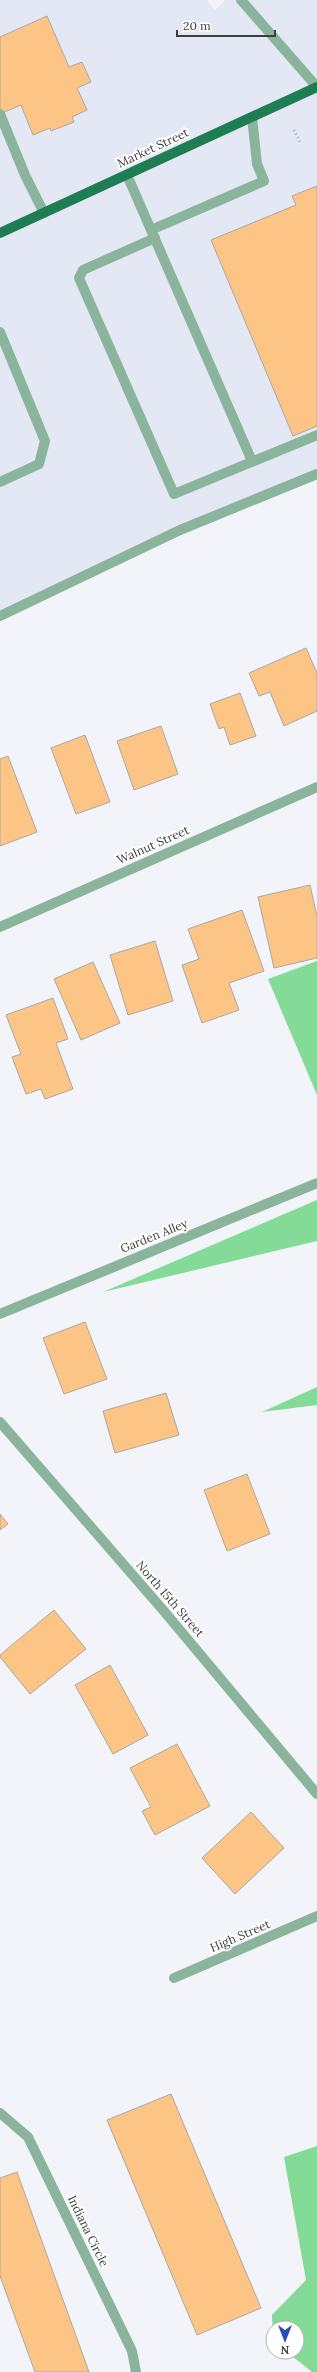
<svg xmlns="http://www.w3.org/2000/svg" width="317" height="2372" viewBox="0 0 317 2372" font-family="Lora,serif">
<rect width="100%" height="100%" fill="#f2f4fa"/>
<path fill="#e4e8f4" d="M0 0H207L215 10 225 0H317V477L0 612Z"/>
<g fill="#84da97">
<path d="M317 961V1095L268 979Z"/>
<path d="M317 1200V1241L103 1292Z"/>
<path d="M317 1387V1405L262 1412Z"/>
<path d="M317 2146V2372H312L287 2352H297V2328H273V2341L272 2315 306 2280 284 2157Z"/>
</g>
<g fill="#fcc586" stroke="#aba7a2">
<path d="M47 16 69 67 82 62 91 82 77 88 87 110 72 117 74 122 51 131 50 128 33 135 21 105 0 114V37Z"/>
<path d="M317 186V426L293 436 211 240 296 205 292 196Z"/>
<path d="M306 648 317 673V711L284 726 270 692 259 696 249 673Z"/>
<path d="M240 693 256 736 230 745 224 727 219 729 210 704Z"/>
<path d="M161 726 178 774 134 790 117 741Z"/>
<path d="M85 735 110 802 76 814 51 748Z"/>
<path d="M8 756 37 832 0 846V759Z"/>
<path d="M310 885 317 916V958L274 968 258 897Z"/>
<path d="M242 910 264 971 229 983 239 1010 202 1023 182 965 199 959 188 929Z"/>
<path d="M155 941 173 1001 128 1015 110 955Z"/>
<path d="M93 962 120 1023 81 1040 54 979Z"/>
<path d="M53 998 68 1039 56 1043 73 1089 45 1099 41 1089 26 1094 12 1057 21 1054 6 1015Z"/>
<path d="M85 1322 107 1379 64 1394 43 1338Z"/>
<path d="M166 1393 179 1435 115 1453 103 1411Z"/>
<path d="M247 1474 270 1534 227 1551 204 1490Z"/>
<path d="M0 1514 8 1524 0 1530Z"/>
<path d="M54 1610 86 1649 30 1694 0 1657V1655Z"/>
<path d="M110 1665 148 1735 113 1754 75 1685Z"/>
<path d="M177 1744 210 1806 155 1835 142 1811 151 1807 130 1768Z"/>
<path d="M251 1812 284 1848 235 1894 202 1858Z"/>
<path d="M171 2094 261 2308 197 2335 107 2120Z"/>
<path d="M17 2172 89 2372H35L0 2276V2178Z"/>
</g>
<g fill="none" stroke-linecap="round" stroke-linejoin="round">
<path stroke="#a4a6aa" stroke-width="2.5" stroke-dasharray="1 3" stroke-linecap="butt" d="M294 130 300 142"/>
<g stroke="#8ab49c" stroke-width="10">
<path d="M241 0 317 87"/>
<path d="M0 114 25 175 44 213"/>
<path d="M127 175 252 461"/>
<path d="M151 230 264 181 257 164 252 117"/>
<path d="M155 238 83 270 79 278 174 494 317 435"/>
<path d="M0 332 45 441 39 464 0 482"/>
<path d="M0 616 180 530 317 474"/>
<path d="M0 927 317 787"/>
<path d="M0 1314 317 1183"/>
<path d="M0 1422 163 1610 317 1794"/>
<path d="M174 1978 317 1916"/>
<path d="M0 2113 28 2137 132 2351 136 2372"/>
</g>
<path stroke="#1f7d53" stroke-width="10" d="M0 233 317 87"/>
</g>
<g text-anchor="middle" stroke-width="4" stroke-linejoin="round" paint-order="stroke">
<g font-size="12" fill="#3c3d3f" stroke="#fff">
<text transform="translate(153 148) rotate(-25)" y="4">Market Street</text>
<text transform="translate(153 845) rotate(-24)" y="4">Walnut Street</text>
<text transform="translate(154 1236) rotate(-22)" y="4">Garden Alley</text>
<text transform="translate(170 1599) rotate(49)" y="4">North 15th Street</text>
<text transform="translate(240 1936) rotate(-23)" y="4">High Street</text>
<text transform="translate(88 2231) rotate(64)" y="4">Indiana Circle</text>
</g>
</g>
<g transform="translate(285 2340) rotate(180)"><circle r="19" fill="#ffffff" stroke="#b1b1b2"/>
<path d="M0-3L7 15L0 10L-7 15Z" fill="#254cbb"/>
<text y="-6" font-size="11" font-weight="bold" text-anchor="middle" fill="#3c3d3f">N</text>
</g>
<path d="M177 30v6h98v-6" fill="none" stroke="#3c3d3f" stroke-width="2"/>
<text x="183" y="30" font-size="12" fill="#3c3d3f" stroke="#ffffff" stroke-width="3" paint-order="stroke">20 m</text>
</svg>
